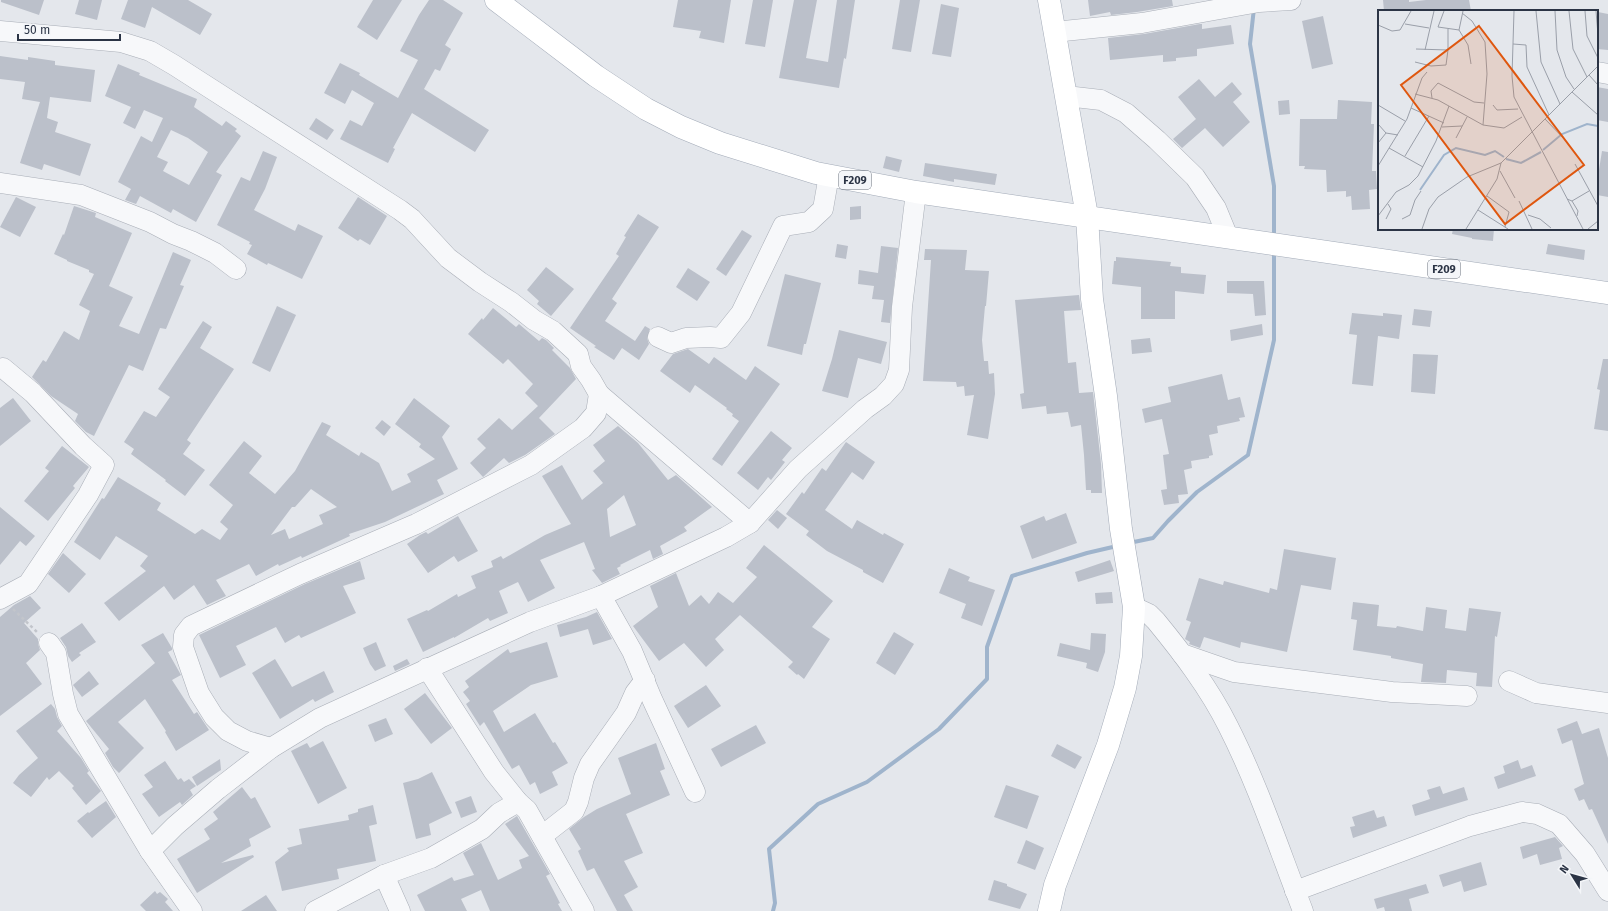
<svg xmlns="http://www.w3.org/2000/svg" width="1608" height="911" viewBox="0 0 1608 911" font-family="'Fira Sans',sans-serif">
<rect width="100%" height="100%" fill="#e4e7ec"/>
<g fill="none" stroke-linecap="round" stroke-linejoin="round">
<g stroke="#9fb4cc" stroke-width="4">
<path d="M1254 8 1250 44 1274 186V237"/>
<path d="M1129 543 1153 538 1168 521 1197 492 1248 455 1274 340V250"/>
<path d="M773 911 775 903 769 849 818 804 867 782 939 729 987 679V647L1012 576 1087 553 1117 546"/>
</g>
</g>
<g fill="#bbc0ca" fill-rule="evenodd">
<path d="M1 0H44L39 15 1 2Z"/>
<path d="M79 0H102L97 20 75 14Z"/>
<path d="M128 0H188L212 14 200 35 152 7 145 28 121 19Z"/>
<path d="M373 0H402L377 40 357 27Z"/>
<path d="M429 0H443L463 13 445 45 451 49 440 71 435 69 424 89 489 130 475 152 412 113 393 148 395 149 388 163 340 139 350 120 362 126 374 103 352 90 345 104 324 93 340 63 360 73 359 75 398 98 418 60 400 51 419 15Z"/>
<path d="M678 0H731L724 43 699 38 701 31 673 27Z"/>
<path d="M753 0H773L765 47 745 44Z"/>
<path d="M794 0H817L806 58 828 62 837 0H855L846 59 844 58 839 88 779 78Z"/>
<path d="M900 0H920L911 52 892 49Z"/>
<path d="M1088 0H1172L1173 6 1137 12 1111 15 1110 12 1090 16Z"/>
<path d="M1383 0H1409V2L1426 0H1469L1471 11H1384Z"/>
<path d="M941 4 959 8 951 57 932 54Z"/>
<path d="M1598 12 1608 14V50L1597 49Z"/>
<path d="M1323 16 1333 64 1312 69 1302 21Z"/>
<path d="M1200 24H1202V29L1231 25 1234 44 1197 49V56L1176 58V61L1163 62V55L1110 60 1108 38 1144 34Z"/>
<path d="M0 56 28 60V57L55 61V65L95 70 91 102 50 97 47 118 58 122 55 132 91 144 80 176 44 164 42 170 20 163 40 102 22 99 25 82 0 79Z"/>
<path d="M118 64 140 73 139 75 197 99 194 107 222 126 226 121 237 129 235 131 241 136 216 172 222 175 196 222 173 209 171 213 140 196 136 204 125 200 131 189 118 182 141 136 152 142 163 118 144 110 135 129 123 123 131 107 105 96ZM171 130 188 138 208 152 189 185 163 171 168 162 157 157Z"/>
<path d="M1199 79 1215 97 1232 82 1242 94 1233 102 1250 122 1223 147 1205 128 1182 148 1173 139 1196 119 1178 97Z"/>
<path d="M1597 87 1608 89V122L1597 120Z"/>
<path d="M1289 100 1290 114 1279 115 1278 101Z"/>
<path d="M1338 100 1372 102 1371 124H1374L1372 171H1376L1377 189 1369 190 1370 209 1352 210 1351 196 1346 197V191L1327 192 1326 170 1304 169 1305 166H1299L1300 119H1337Z"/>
<path d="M316 118 334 130 327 140 309 129Z"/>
<path d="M263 151 277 157 265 189 254 210 295 231 298 224 323 236 302 279 268 263 267 265 247 254 252 245 249 244 250 242 217 225 241 177 250 181Z"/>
<path d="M1602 151 1608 152V197L1597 195V182Z"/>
<path d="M886 156 902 160 899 172 883 168Z"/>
<path d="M925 163 997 174 995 185 954 179V182L923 176Z"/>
<path d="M16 197 36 207 20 237 0 227Z"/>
<path d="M358 197 387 216 370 245 360 239 358 241 338 228Z"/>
<path d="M74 206 96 213 95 217 132 233 109 286 133 297 119 326 139 334 173 252 191 260 180 285 184 286 166 329 160 328 143 371 129 365 94 436 86 432 75 421 78 414 51 396 32 377 43 360 46 362 64 331 79 340 90 311 79 305 94 274 89 272V270L67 261V260L54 254 63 234 64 235Z"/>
<path d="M861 206V219L850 220V207Z"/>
<path d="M638 214 659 227 612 299 617 303 605 321 635 341 645 326 650 329 647 338 649 344 639 360 622 348 614 360 594 347 596 346 570 328 619 256 616 254 626 237 624 236Z"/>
<path d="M1453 229H1494L1493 241 1472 239V238L1452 234Z"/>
<path d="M742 230 752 236 726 276 716 269Z"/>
<path d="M837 244 848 246 846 259 835 257Z"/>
<path d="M1548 244 1585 250 1584 260 1546 254Z"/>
<path d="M881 246 898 248 890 323 881 322 884 300 872 299 874 286 858 284 859 270 878 273Z"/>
<path d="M925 249 967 250 965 270 989 271 986 306H985L982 340 984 361H988L989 374 994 373 995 394 988 439 967 435 974 395 965 396 964 386 957 387 956 382 923 381 931 260H924Z"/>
<path d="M1116 257 1171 262 1170 266 1181 267V273L1206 275 1204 294 1175 291V319H1141V287L1112 284 1114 261H1116Z"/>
<path d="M546 267 574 289 551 316 537 304 539 301 527 290Z"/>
<path d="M688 268 710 282 697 301 676 287Z"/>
<path d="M785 274 821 283 806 344H804L802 355 767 346Z"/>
<path d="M1227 281H1264L1266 315 1255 316 1253 294 1227 293Z"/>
<path d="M1079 295 1081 310 1064 311 1068 363 1076 362 1079 393 1093 392 1101 464 1102 493H1091V490H1086L1084 455 1081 425 1071 427 1068 412 1047 414 1046 406 1022 409 1020 394 1024 393 1015 300Z"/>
<path d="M277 306 296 315 270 372 252 363Z"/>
<path d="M493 308 516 327 519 324 539 341 542 338 546 340 554 348 552 350 570 368 576 379 539 418 555 434 525 455 509 463 504 458 483 477 470 463 486 448 477 439 499 418 512 430 538 406 525 393 533 384 508 359 503 364 468 334 482 318 483 320Z"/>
<path d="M1414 309 1432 311 1430 327 1412 325Z"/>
<path d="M1352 313 1383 316V313L1402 315 1399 339 1378 336 1373 386 1352 384 1357 335 1349 334Z"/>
<path d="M203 321 212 327 200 348 234 369 187 440 191 443 183 454 205 470 185 496 165 481 166 480 131 454 134 449 124 442 144 411 156 417 170 397 158 389Z"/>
<path d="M1262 324 1263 335 1231 341 1230 330Z"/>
<path d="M839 330 887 342 881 364 858 358 848 398 822 391 832 359Z"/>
<path d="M1150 338 1152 352 1132 354 1131 340Z"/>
<path d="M688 349 709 364 714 357 746 380 755 366 780 384 722 466 712 459 739 421 732 416 733 414 726 409 727 408 695 385 690 393 660 371 673 354Z"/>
<path d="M1413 354 1438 355 1435 394 1411 392Z"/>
<path d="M1603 359H1608V431L1594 429 1600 390 1597 389Z"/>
<path d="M1222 374 1228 400 1240 397 1245 417 1239 418 1240 421 1217 426 1218 433 1209 435 1213 455 1209 456V458L1191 461 1192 468 1184 470 1188 494 1178 495 1179 503 1164 505 1161 490 1167 489 1163 455 1169 454 1162 419 1145 423 1142 409 1171 402 1168 387Z"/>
<path d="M13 398 31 421 0 446V408Z"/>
<path d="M414 398 450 426 442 437 458 469 437 480 444 494 385 522 349 534 350 536 302 558 301 556 279 566 278 564 256 576 249 564 216 580 226 596 207 605 194 585 174 600 164 586 119 621 104 603 146 571 140 566 148 556 116 536 100 560 74 542 102 498 104 499 118 477 161 503 157 510 195 534 202 529 220 540 228 529 220 522 233 505 209 485 244 441 262 456 249 473 275 494 295 471 322 422 331 426 326 435 359 456 361 452 379 463 392 491 411 482 407 474 435 459 419 447 421 444 395 424ZM311 489 337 507 319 515 323 524 289 539 285 529 271 535 292 507H295Z"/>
<path d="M382 420 391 427 384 436 375 428Z"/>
<path d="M618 426 638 443 668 480 676 475 712 507 684 527 687 531 660 546 663 554 653 559 650 550 620 565 621 566 617 568 620 574 602 583 592 570 595 569 584 542 540 560 555 588 528 602 518 582 499 591 508 613 490 621 488 618 454 638V637L423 652 407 619 427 610 428 611 457 594 458 597 476 588 471 576 493 567 491 561 501 556 503 559 545 535 571 524 542 476 562 465 582 500 603 483 593 471 605 461 593 445ZM624 495 636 525 610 537 607 509Z"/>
<path d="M771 431 792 448 782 460 785 462 771 480 768 477 758 490 737 473Z"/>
<path d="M846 442 875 462 863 480 852 472 825 510 852 529 857 520 883 535 884 533 904 544 883 583 863 572V570L827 551 806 535 809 531 786 514 802 492 804 494 822 468 826 471Z"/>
<path d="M62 446 89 467 73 486 75 488 48 521 24 501 49 471 45 468Z"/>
<path d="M0 507 35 536 26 546 20 541 0 565Z"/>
<path d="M777 510 787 518 778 529 768 520Z"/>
<path d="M1066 513 1077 543 1032 559 1020 526 1044 516 1046 521Z"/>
<path d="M458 516 478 551 458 562 454 556 428 573 407 544 420 535 426 532 428 534Z"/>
<path d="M764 545 833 601 812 627 830 639 804 679 798 674 797 675 788 667 793 662 740 615 715 639 724 650 706 667 684 643 659 661 633 626 658 607 650 586 676 573 689 606 701 595 709 604 718 592 733 603 757 577 746 568Z"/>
<path d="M1284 549 1336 558 1331 590 1301 585 1287 652 1241 642 1240 648 1204 637 1200 648 1189 644 1190 642 1185 639 1191 622 1186 620 1199 578 1223 585 1224 581 1269 593 1270 588 1277 590Z"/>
<path d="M63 553 86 574 69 593 48 574Z"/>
<path d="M1110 560 1114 571 1078 582 1075 572Z"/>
<path d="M360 561 365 579 343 586 356 613 301 638 299 635 285 643 276 627 236 646 246 665 220 678 199 635 305 584Z"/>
<path d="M949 568 970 577 968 581 995 590 982 626 961 618 966 604 939 593Z"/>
<path d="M1112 592 1113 603 1096 604 1095 593Z"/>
<path d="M30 596 41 608 24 623 38 639V644L40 650 26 663 42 684 0 716V617L14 605Z"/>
<path d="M1353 602 1379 605 1377 626 1396 628 1397 626 1423 631 1426 607 1447 610 1445 628 1466 631 1469 608 1501 612 1497 637 1495 636 1492 687 1476 686 1477 673 1447 670 1446 683 1421 682 1423 664 1391 658V656L1353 650 1357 620 1351 619Z"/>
<path d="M597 612 612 639 593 645 588 629 560 637 557 625 586 617Z"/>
<path d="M82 623 96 642 79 653 81 655 72 662 68 656 66 647 60 638Z"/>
<path d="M894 632 914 644 895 675 876 663Z"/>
<path d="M163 633 172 648V650L168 652 181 675 172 680 194 714 197 712 209 730 176 751 165 732 166 731 145 699 118 722 144 748 119 773 113 767 105 753 109 749 86 721 155 663 141 645Z"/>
<path d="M1091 633 1106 634 1105 652 1098 672 1086 668 1087 663 1057 656 1060 643 1090 650Z"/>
<path d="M376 642 386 666 375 671 370 664 363 648Z"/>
<path d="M547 642 558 677 531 685 493 711 504 732 535 713 553 743 555 742 568 763 552 772 558 785 540 794 535 782 530 785 519 765 512 769 484 722 480 726 466 704 470 701 463 692 469 687 465 681 508 649 510 653Z"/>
<path d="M275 659 292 687 324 671 334 692 315 702 313 699 280 719 252 673Z"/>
<path d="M407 659 410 664 395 671 393 666Z"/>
<path d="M89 671 99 684 82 697 73 685Z"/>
<path d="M706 685 721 706 688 728 674 706Z"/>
<path d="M425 693 452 728 431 744 404 709Z"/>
<path d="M51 704 55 709 57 717 62 726 57 731 81 758 89 771 87 773 101 791 86 805 72 788 74 786 59 771 49 780 47 777 31 797 13 783 19 775 38 758 16 731Z"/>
<path d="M386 718 393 734 375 742 368 725Z"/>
<path d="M1577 721 1582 734 1599 728 1608 758V844L1592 809 1589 810 1584 799 1579 801 1574 789 1584 784 1572 740 1562 744 1557 729Z"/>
<path d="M756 725 766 743 721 767 711 749Z"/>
<path d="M323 741 347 788 318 804 291 751 307 743 310 748Z"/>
<path d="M656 743 665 769 660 771 670 795 626 814 643 853 624 861 638 887 624 895 633 911H617L594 868 587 871 578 851 581 849 569 829 584 817 597 809 631 794 618 758Z"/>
<path d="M1057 744 1082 757 1075 769 1051 756Z"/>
<path d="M220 759 221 770 197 786 192 777Z"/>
<path d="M1518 760 1521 769 1532 765 1536 776 1498 789 1494 777 1505 773 1503 766Z"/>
<path d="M165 761 178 780 181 778 184 782 189 779 196 786 190 790 193 795 182 805 180 802 159 817 142 794 153 787 144 775Z"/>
<path d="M432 772 452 813 429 824 431 835 416 839 403 783 418 779Z"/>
<path d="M1006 785 1039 796 1027 829 994 817Z"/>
<path d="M1440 786 1443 794 1464 787 1468 800 1415 816 1412 805 1430 799 1427 790Z"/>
<path d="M242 787 251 799 255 797 271 827 249 839 251 846 221 863 253 855 254 857 197 893 177 859 210 839 204 829 218 819 213 812Z"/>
<path d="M471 796 477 812 461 818 455 802Z"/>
<path d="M106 801 116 817 92 838 77 821 88 812 89 813Z"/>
<path d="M373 805 377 824 369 826 376 861 337 869 339 879 282 891 275 862 289 851 287 848 302 844 299 829 349 820 348 815 358 812V809Z"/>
<path d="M1374 810 1377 818 1384 816 1387 826 1353 838 1350 827 1355 826 1352 817Z"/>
<path d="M517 816 550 874 546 876 560 903 558 904 562 911H490L481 890 461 899 467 911H425L417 895 452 877 454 881 474 875 463 853 481 843 498 880 522 868 519 860 529 856 505 824Z"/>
<path d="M1555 837 1563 846 1559 848 1562 859 1540 865 1537 854 1523 859 1520 847Z"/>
<path d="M1026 840 1044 848 1035 870 1017 863Z"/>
<path d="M1481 862 1487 885 1464 892 1461 881 1443 887 1439 875Z"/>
<path d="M994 880 1007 884V886L1027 894 1020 909 988 900Z"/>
<path d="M1426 884 1429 893 1409 899 1412 911H1385L1384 907 1377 909 1374 899Z"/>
<path d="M155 891 157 894 160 892 168 899 165 902 173 911H146L140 905Z"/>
<path d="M266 895 277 911H241Z"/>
</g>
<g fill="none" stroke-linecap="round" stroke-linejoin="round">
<defs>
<g id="minor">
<path d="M0 31 121 42 150 51 174 65 400 210 412 219 448 258 480 282 511 302 534 320 553 331 578 354 581 366 591 380 599 394 750 523"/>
<path d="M1054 32 1142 23 1259 2 1291 0"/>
<path d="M1597 72 1608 74"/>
<path d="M1066 96 1101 100 1126 113 1157 140 1195 177 1216 208 1228 237"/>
<path d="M0 183 81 195 150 222 173 234 191 241 215 253 236 269"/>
<path d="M658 337 671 343 686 338 710 337 721 338 741 313 783 226 809 222 823 209 829 175"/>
<path d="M601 596 632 651 652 699 695 792"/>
<path d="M0 599 28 584 88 495 104 465 83 446 33 393 3 368"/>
<path d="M1134 607 1149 614 1156 621C1183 654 1209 688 1228 726 1258 785 1279 849 1303 911"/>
<path d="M49 643 56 653 63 694 68 714 150 851 192 911"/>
<path d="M1182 654 1234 672 1392 692 1467 696"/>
<path d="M427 668 494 772 518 802 527 810 584 911"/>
<path d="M1509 681 1536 693 1608 703"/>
<path d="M271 748 247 741 228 731 214 717 199 693 183 647 184 635 191 626 300 574 416 524 531 465 583 428 596 413 599 394"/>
<path d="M542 836 574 811 578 802 584 778 590 764 626 713 635 693 645 680"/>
<path d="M150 851 175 826 218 789 271 748 320 718 530 622 601 596 726 537 750 523 798 469 865 409 883 396 894 384 899 370 902 307 916 192"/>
<path d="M384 875 400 911"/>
<path d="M1295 891 1470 826 1522 812 1537 814 1559 824 1585 854 1608 891"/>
<path d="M315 911 384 875 431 858 482 829 499 813 518 802"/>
</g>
<g id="major">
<path d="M496 0 596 76 646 109 681 127 720 143 816 173 916 192 1608 293"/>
<path d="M1049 911 1055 885 1108 745 1125 688 1131 656 1134 607 1121 529 1106 396 1092 299 1087 216 1049 0"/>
</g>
</defs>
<use href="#minor" stroke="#a9aeb7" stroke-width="21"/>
<use href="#major" stroke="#a3abb8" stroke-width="23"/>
<path stroke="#c2c5cb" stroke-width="2.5" stroke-dasharray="3 3" stroke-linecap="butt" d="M13 609 37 632"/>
<use href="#minor" stroke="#f7f8fa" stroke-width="20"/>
<use href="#major" stroke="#fff" stroke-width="22"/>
</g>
<g text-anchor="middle" stroke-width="4" stroke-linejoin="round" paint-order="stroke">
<g fill="#f4f6f9" stroke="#676e7b" stroke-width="1">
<rect x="839" y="171" width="32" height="18" rx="3"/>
<rect x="1428" y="260" width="32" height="18" rx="3"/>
</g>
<g font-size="11" font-weight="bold" fill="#2b3445">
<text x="855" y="184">F209</text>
<text x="1444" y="273">F209</text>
</g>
</g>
<g transform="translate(1378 10)">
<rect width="220" height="220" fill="#e4e7ec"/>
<path fill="none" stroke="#9fb4cc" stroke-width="2" d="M165 140 184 124 209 114 220 116M128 149 143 153 163 142M42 180 66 145 78 138 107 145 117 141 126 147"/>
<path fill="none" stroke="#9a9fa9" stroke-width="1" d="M66 1 60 17 81 20M85 1 81 20 90 35 93 54M136 1 134 66 136 87 205 219M158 1 163 52 182 94M177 1 179 40 188 67 196 79M191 1 195 39 209 67M207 1 209 26 220 48M218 1 220 25M84 3 94 11 107 32 109 64 105 115M27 14 51 18M0 15 14 21 22 20 33 1M135 34 148 35 149 57 171 105M38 39 70 40V19M47 40 56 1M37 52 53 56 68 55 70 40M211 65 220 75M194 82 220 105M37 84 60 90 105 115 126 118 144 107M54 88 53 81 60 73 96 92 106 93M0 95 27 111M115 95 119 100 140 99M33 98 66 113M167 109 190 133M0 114 8 123 20 125M64 117 84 116M78 128 89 107M0 133 8 123M11 138 45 157M27 146 51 106M197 154 220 196M0 156 29 109 44 68 49 62M122 161 137 188M109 186 131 202 127 217M189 189 194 191 200 201 199 206M141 191 154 219M194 191 211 181M100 200 130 219M150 205 162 209 173 218M0 206 18 182 31 175 40 166 58 131 71 96M8 209 13 199 10 194M24 209 32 205 37 190 43 181M44 219 51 199 60 187 89 167 123 153 220 56M88 219 119 169 123 153M210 219 220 211"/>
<path fill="#df570f" fill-opacity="0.15" stroke="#df570f" stroke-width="2" d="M101 16 206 155 127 214 23 75Z"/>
<rect width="220" height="220" fill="none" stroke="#2b3445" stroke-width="2"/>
</g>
<g transform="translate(1572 875) rotate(307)" stroke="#f4f6f9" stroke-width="3" paint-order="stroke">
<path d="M0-3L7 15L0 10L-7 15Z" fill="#2b3445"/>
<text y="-6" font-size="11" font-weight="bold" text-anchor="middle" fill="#2b3445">N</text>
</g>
<path d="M18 34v6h102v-6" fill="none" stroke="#2b3445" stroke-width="2"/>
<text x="24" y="34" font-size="12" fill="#2b3445" stroke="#f4f6f9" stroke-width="3" paint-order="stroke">50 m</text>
</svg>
